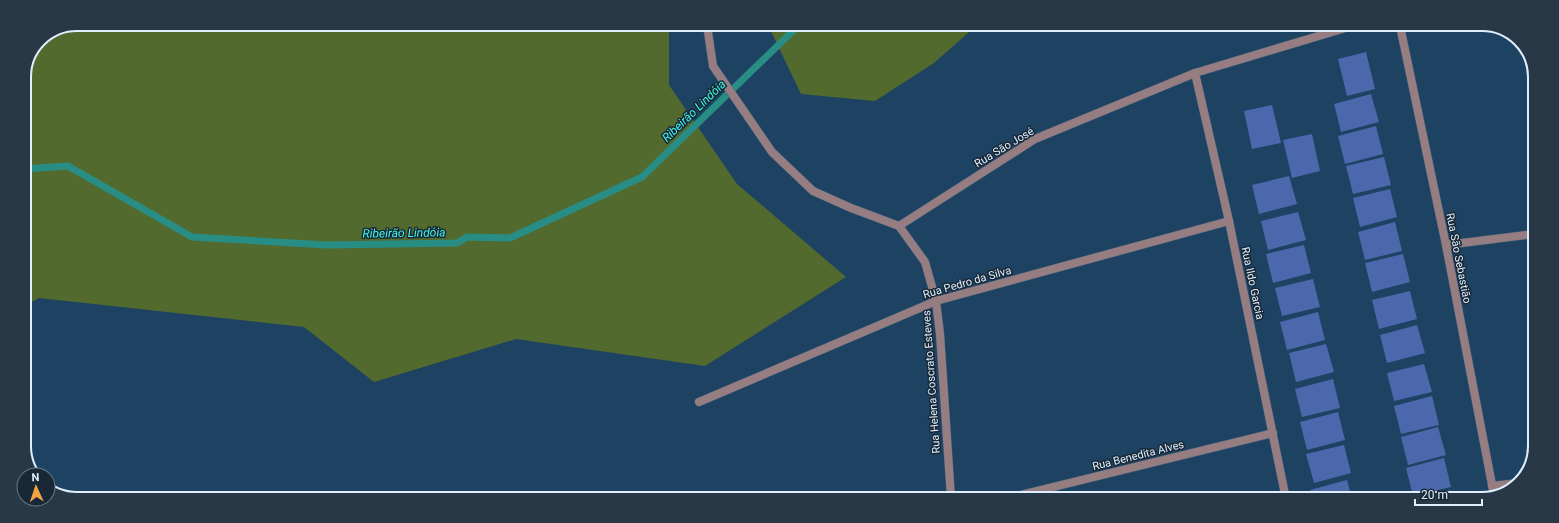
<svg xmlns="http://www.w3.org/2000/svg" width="1559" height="523" viewBox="0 0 1559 523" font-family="Roboto,sans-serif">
<rect width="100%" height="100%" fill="#1e4261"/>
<g fill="#536a2f">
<path d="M77 24 669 25V85L737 184 846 277 705 366 516 339 374 382 304 327 39 298 24 306V77L40 39Z"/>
<path d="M768 25H977L934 63 875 101 801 94Z"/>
</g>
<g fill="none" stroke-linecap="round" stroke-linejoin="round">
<path stroke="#288e85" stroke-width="7" d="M24 169 68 166 192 237 327 245 457 243 467 237 510 238 642 177 799 25"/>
</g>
<g fill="#4c67ac">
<path d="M1366 52 1375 89 1347 96 1338 59Z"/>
<path d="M1371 94 1379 122 1341 132 1334 104Z"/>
<path d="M1272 105 1281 143 1252 149 1244 111Z"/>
<path d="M1376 126 1383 154 1345 164 1338 136Z"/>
<path d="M1312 134 1320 171 1292 178 1283 140Z"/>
<path d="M1384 157 1391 185 1353 194 1346 166Z"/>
<path d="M1289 176 1297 204 1259 214 1252 185Z"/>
<path d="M1390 189 1397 217 1360 227 1353 198Z"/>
<path d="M1298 212 1306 240 1268 250 1261 221Z"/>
<path d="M1395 222 1402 251 1365 260 1358 232Z"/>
<path d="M1304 245 1311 273 1273 283 1266 254Z"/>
<path d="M1403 254 1410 282 1372 292 1365 263Z"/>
<path d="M1313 279 1320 307 1282 316 1275 288Z"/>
<path d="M1410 291 1417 319 1379 329 1372 300Z"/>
<path d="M1318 312 1325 340 1287 350 1280 322Z"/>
<path d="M1417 325 1425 353 1387 363 1380 335Z"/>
<path d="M1326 344 1334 372 1296 382 1289 353Z"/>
<path d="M1424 364 1432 392 1394 401 1387 373Z"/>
<path d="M1333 379 1340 408 1302 417 1295 389Z"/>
<path d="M1432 396 1439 425 1401 434 1394 406Z"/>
<path d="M1338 412 1345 440 1307 450 1300 422Z"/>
<path d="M1438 427 1446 455 1408 465 1401 437Z"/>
<path d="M1344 445 1351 473 1314 483 1306 454Z"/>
<path d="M1444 458 1451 487 1413 496 1406 468Z"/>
<path d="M1347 480 1352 499H1312L1310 490Z"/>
<path d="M1449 491 1451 499H1420V498Z"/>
</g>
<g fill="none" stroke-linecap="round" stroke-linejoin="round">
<defs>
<g id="minor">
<path d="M1400 26 1446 245 1494 495"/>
<path d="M1195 73 1229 221 1286 499"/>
<path d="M899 226 1035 139 1195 73 1352 26"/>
<path d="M1446 245 1534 234"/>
<path d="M699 402 936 301 1229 221"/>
<path d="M1492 486 1518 483"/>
<path d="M1008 498 1273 433"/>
</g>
<path id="tertiary" d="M707 25 713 66 772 152 813 191 851 208 899 226 925 262 936 301 940 334 951 498"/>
</defs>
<use href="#minor" stroke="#3d5e7a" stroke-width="9"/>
<use href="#tertiary" stroke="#3d5e7a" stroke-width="9"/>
<use href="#minor" stroke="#957d81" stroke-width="8"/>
<use href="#tertiary" stroke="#957d81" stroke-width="8"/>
</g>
<g text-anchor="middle" stroke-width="3" stroke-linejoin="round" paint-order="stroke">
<g font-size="11" fill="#dfefff" stroke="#182836">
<text transform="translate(1004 147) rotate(-31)" y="4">Rua São José</text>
<text transform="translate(1459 258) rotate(79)" y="4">Rua São Sebastião</text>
<text transform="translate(967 282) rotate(-16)" y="4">Rua Pedro da Silva</text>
<text transform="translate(1253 283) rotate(78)" y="4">Rua Ildo Garcia</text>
<text transform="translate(931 382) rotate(-94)" y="4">Rua Helena Coscrato Esteves</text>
<text transform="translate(1138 455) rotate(-14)" y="4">Rua Benedita Alves</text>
</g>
<g font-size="12" font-style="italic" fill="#3ff9ea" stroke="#182836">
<text transform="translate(694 111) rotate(-44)" y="4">Ribeirão Lindóia</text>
<text transform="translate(404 233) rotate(-1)" y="4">Ribeirão Lindóia</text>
</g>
</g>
<path d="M0 0H1559V523H0ZM77 31H1482A46 46 0 0 1 1528 77V446A46 46 0 0 1 1482 492H77A46 46 0 0 1 31 446V77A46 46 0 0 1 77 31Z" fill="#283846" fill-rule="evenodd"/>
<path fill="none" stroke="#dfefff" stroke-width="2" d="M77 31H1482A46 46 0 0 1 1528 77V446A46 46 0 0 1 1482 492H77A46 46 0 0 1 31 446V77A46 46 0 0 1 77 31Z"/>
<g transform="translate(36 487) rotate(357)"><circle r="19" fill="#182836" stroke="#687886"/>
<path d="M0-3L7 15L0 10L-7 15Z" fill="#f4a344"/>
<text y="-6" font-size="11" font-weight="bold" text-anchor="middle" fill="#dfefff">N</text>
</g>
<path d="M1415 499v6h67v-6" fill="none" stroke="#dfefff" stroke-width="2"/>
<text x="1421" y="499" font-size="12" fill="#dfefff" stroke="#182836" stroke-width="3" paint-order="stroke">20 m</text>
</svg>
